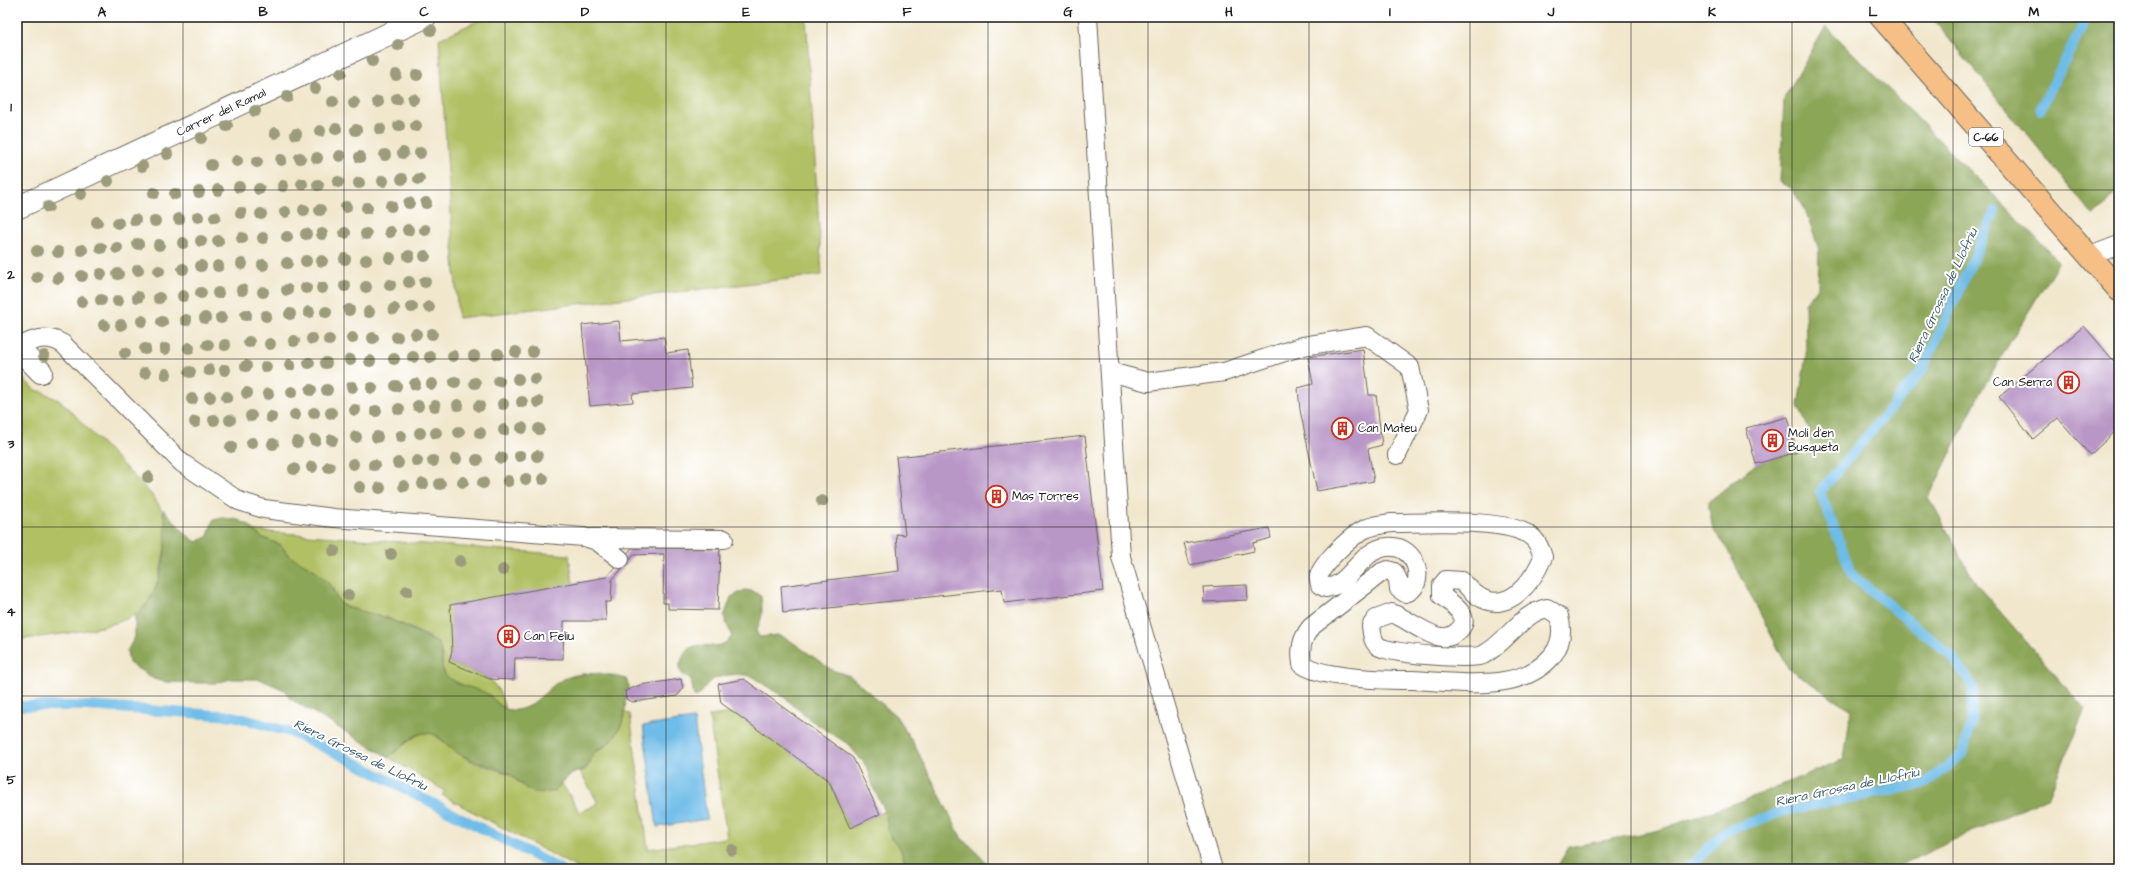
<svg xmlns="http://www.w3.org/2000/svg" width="2136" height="886" viewBox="0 0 2136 886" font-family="'Architects Daughter',sans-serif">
<rect width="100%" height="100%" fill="#fff"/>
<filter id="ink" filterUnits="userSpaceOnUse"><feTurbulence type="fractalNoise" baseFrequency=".025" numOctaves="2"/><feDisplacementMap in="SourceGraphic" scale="8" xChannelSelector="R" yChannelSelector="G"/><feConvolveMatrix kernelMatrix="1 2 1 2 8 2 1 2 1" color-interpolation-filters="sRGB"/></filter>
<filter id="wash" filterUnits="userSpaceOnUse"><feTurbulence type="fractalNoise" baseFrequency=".012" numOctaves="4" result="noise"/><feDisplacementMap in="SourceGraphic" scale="16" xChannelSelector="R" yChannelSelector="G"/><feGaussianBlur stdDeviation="0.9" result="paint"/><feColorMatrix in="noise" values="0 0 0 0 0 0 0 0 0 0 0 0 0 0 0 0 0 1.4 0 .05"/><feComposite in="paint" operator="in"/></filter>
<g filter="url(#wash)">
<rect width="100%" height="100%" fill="#f1e7cd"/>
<g fill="#b0c063" stroke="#666e40">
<path d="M486 17H806L822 275 458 318 439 39Z"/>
<path d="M17 372 35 390 43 392 62 402 152 495C169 517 168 532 163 558 159 575 157 596 143 609 121 630 49 635 17 640Z"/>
<path d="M255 531 569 555 573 583 452 651 449 662 490 679 499 691 505 708 498 704 490 695 464 686 447 677 442 668V655L429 637 402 624 346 607 338 601 331 586 288 555 281 545 261 537Z"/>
<path d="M625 713 630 714 648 849 727 838 709 716 735 713 829 781 850 828 885 811 889 834 901 850 907 869H579L442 795 445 791 388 757 417 735 426 732 434 734 455 751 473 762 510 774 519 783 559 788 561 782 580 813 598 803 580 771 585 770 590 763 593 753C615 743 617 734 625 713Z"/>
</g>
<g fill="#8ca659" stroke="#54613a">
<path d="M1932 17H2119V188L2094 217Z"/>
<path d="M1826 26 2059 261 1982 389 1929 497 1976 584 2085 709 2049 796 1892 869H1556L1569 847 1656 831 1747 799 1844 759 1851 710 1788 668 1725 545 1713 530 1708 502 1756 464 1811 447 1808 426 1798 406 1806 355 1805 304 1818 286 1819 250 1805 209 1791 188 1780 182 1784 99Z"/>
<path d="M163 509C172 518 187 538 197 542L208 536 213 520 223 518 238 520 249 525 261 537 281 545 288 555 315 570 331 586 338 601 346 607 388 618 438 643C445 653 438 668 447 677 457 686 472 687 484 692 494 697 499 709 511 710 534 712 547 685 566 678 584 671 607 673 626 679L630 689 625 691C628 719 619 740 593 753 587 774 585 766 569 776 562 781 558 791 552 792 547 793 536 793 531 791 522 788 517 778 509 774 492 764 474 764 456 752 447 746 438 732 426 733 413 733 399 750 388 757L289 698 285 690 259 679H231L216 683H203L165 682 154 679 129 663 127 651 135 637V615C164 594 170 541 163 509Z"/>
<path d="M745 590 753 591 761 596C762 609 764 618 756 630L759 637 777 635 788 639 832 670 850 676 896 716 914 744 962 839 974 848 990 869H907L901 850 889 834 885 811 873 787 868 768 848 744 809 719 785 698 751 676C740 673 717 674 708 683 704 687 703 692 698 696H694L691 679 683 675 679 669C689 625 714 661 732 636L724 617 731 597Z"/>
</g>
<path fill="#6ebce8" stroke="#456c82" d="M694 719 707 819 657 827 643 726Z"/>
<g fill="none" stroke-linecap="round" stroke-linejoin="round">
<g stroke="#6ebce8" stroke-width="10">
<path d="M2040 110 2087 17"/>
<path d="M17 706H87L233 716 290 732 340 755 560 869"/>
<path d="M1687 869 1726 831 1784 811 1927 783 1962 754 1971 724 1973 687 1952 656 1853 576 1820 492 1922 371 1995 211"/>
</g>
</g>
<g id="blocks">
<g fill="#b896c6">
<path d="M619 321 621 341 664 337 666 353 688 350 692 388 632 394 633 402 590 406 582 325Z"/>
<path d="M2084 326 2119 367V428L2090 455 2058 418 2033 439 1999 397Z"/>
<path d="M1363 349 1369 395H1376L1382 445 1368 449 1374 481 1317 491 1300 410 1298 388 1313 384 1308 357Z"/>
<path d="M1788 417 1797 452 1756 464 1746 428Z"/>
<path d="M1085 436 1103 591 1004 603 1002 589 783 613 781 586 899 571 896 534 905 535 896 457Z"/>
<path d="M1269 528 1271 538 1253 543 1254 551 1190 565 1184 543Z"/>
<path d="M632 548 720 549 718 610 668 609V603H663L664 554 634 555 612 580 611 602H605L606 621H564L563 659 515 658 514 680 490 679 449 662 452 651 450 605 606 577Z"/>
<path d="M1247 585 1248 600 1204 602 1203 587Z"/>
<path d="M681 679 683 689 677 696 633 702 626 699 625 691 640 685Z"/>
<path d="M744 679 853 758 880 814 850 828 829 781 721 703 718 684Z"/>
</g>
</g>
</g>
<g filter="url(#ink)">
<use href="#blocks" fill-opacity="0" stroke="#67635a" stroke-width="1"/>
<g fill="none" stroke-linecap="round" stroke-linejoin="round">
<defs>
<g id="service">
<path d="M1088 17 1121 557 1213 869"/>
<path d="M2090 256 2119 245"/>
<path d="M17 348C33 339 47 334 63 344L182 463 239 501 264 509 334 518 584 537 597 541 620 559"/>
<path d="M1110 372 1148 382 1224 372 1303 346 1367 336 1410 367 1419 410 1397 455"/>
<path d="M1392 523C1423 523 1512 517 1533 538 1538 543 1541 550 1543 557 1533 581 1508 616 1478 596 1472 592 1467 586 1462 581L1446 580 1442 585V596C1452 604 1474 617 1458 631 1454 635 1448 638 1442 637 1428 636 1407 619 1392 613L1376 619 1371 626C1372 633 1372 641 1378 646 1388 654 1472 660 1483 655 1507 643 1520 614 1547 608L1559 616C1563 631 1562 644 1552 656 1521 694 1456 682 1413 680 1388 680 1322 679 1302 664 1300 650 1301 639 1311 627L1382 572 1388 570 1394 572 1398 580 1399 589 1405 593C1427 588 1419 544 1387 547 1366 548 1354 574 1338 584 1335 586 1330 587 1326 588L1320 585C1320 583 1318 579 1319 576 1323 562 1351 536 1365 529 1374 525 1383 524 1392 523Z"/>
<path d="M591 538 724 539"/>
</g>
<g id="minor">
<path d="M17 208 425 17"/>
<path d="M17 347 41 372"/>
</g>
<path id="primary" d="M1881 17 2119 290"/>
</defs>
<use href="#service" stroke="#67635a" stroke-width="20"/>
<use href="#minor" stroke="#67635a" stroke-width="24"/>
<use href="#primary" stroke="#67635a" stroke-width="24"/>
<use href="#service" stroke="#fff" stroke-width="18"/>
<use href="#minor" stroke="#fff" stroke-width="22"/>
<use href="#primary" stroke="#f5bf86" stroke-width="22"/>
</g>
<g fill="#9c9c7b">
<circle cx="431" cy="30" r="6"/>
<circle cx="398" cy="45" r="6"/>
<circle cx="372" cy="61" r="6"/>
<circle cx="341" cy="73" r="6"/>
<circle cx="396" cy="75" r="6"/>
<circle cx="417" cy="75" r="6"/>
<circle cx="315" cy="88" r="6"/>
<circle cx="287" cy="97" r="6"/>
<circle cx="397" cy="99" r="6"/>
<circle cx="413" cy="99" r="6"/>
<circle cx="333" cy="102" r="6"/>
<circle cx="378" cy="102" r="6"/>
<circle cx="354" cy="103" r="6"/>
<circle cx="255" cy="111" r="6"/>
<circle cx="227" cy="126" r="6"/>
<circle cx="399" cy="126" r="6"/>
<circle cx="416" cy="126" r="6"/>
<circle cx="336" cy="129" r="6"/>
<circle cx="380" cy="129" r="6"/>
<circle cx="356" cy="130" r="6"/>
<circle cx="320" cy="131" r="6"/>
<circle cx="275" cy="133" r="6"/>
<circle cx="296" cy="134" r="6"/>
<circle cx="201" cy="138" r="6"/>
<circle cx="403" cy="153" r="6"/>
<circle cx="420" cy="153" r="6"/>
<circle cx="167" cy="154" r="6"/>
<circle cx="385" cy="155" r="6"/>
<circle cx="340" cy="156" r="6"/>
<circle cx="360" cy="157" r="6"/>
<circle cx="300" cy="158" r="6"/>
<circle cx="317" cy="158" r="6"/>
<circle cx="281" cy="160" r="6"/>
<circle cx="237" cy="161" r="6"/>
<circle cx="257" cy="162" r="6"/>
<circle cx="211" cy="165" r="6"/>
<circle cx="142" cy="166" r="6"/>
<circle cx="402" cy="179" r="6"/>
<circle cx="419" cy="179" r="6"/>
<circle cx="108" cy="181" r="6"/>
<circle cx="383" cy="181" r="6"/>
<circle cx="338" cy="182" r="6"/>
<circle cx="359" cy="183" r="6"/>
<circle cx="302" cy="184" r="6"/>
<circle cx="318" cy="185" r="6"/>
<circle cx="283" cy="186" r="6"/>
<circle cx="239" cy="187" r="6"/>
<circle cx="259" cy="189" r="6"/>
<circle cx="218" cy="190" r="6"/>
<circle cx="199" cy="192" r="6"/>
<circle cx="154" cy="193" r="6"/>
<circle cx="81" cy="194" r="6"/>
<circle cx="175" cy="194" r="6"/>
<circle cx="409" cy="203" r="6"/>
<circle cx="426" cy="203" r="6"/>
<circle cx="391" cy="206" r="6"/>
<circle cx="48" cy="207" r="6"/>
<circle cx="346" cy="207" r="6"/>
<circle cx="367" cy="208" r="6"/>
<circle cx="304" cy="210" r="6"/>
<circle cx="320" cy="210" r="6"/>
<circle cx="285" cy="212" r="6"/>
<circle cx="241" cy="213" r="6"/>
<circle cx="261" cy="214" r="6"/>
<circle cx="198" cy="217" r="6"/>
<circle cx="215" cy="217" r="6"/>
<circle cx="179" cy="219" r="6"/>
<circle cx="135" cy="220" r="6"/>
<circle cx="155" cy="221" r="6"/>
<circle cx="97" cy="222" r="6"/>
<circle cx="118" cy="223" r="6"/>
<circle cx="408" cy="230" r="6"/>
<circle cx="425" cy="230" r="6"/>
<circle cx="390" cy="232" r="6"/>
<circle cx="345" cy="233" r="6"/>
<circle cx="306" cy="234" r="6"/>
<circle cx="322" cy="234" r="6"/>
<circle cx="366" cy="234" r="6"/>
<circle cx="287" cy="237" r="6"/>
<circle cx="242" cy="238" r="6"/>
<circle cx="263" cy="238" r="6"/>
<circle cx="201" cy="241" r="6"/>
<circle cx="218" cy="241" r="6"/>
<circle cx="183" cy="243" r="6"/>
<circle cx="138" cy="244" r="6"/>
<circle cx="159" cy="245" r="6"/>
<circle cx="101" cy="248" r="6"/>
<circle cx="117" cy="248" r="6"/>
<circle cx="82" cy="250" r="6"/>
<circle cx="37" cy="251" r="6"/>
<circle cx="58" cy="252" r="6"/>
<circle cx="409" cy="256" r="6"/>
<circle cx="425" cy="256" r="6"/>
<circle cx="390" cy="258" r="6"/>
<circle cx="345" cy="259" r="6"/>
<circle cx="366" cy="260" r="6"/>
<circle cx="306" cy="261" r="6"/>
<circle cx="322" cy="261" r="6"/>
<circle cx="287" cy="263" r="6"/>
<circle cx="242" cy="264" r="6"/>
<circle cx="263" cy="265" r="6"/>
<circle cx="201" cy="266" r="6"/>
<circle cx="218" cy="266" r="6"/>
<circle cx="183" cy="269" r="6"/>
<circle cx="138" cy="270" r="6"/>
<circle cx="159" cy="271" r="6"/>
<circle cx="101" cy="274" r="6"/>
<circle cx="118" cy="274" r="6"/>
<circle cx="82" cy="276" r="6"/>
<circle cx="37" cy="277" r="6"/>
<circle cx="58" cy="278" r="6"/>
<circle cx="409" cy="282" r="6"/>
<circle cx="425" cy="282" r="6"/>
<circle cx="390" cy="285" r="6"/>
<circle cx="345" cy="286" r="6"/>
<circle cx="366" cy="287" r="6"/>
<circle cx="306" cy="288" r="6"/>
<circle cx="322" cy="288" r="6"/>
<circle cx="242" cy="290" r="6"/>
<circle cx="287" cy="290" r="6"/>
<circle cx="263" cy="292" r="6"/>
<circle cx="201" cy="293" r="6"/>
<circle cx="218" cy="293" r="6"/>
<circle cx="183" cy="296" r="6"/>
<circle cx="138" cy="297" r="6"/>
<circle cx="159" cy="298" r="6"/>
<circle cx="101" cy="300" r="6"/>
<circle cx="118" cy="301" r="6"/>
<circle cx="82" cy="302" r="6"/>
<circle cx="412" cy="307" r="6"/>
<circle cx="429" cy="307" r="6"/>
<circle cx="394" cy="309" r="6"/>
<circle cx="349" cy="310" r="6"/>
<circle cx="309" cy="312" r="6"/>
<circle cx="326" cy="312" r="6"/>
<circle cx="369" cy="312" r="6"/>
<circle cx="290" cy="314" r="6"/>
<circle cx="246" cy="315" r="6"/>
<circle cx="266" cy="316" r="6"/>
<circle cx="205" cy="318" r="6"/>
<circle cx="221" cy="318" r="6"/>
<circle cx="186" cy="320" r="6"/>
<circle cx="142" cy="321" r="6"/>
<circle cx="162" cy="322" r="6"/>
<circle cx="104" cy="325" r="6"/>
<circle cx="121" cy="325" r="6"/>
<circle cx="416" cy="334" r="6"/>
<circle cx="432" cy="334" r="6"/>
<circle cx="397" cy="337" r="6"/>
<circle cx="352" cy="338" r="6"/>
<circle cx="373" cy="338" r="6"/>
<circle cx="312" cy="339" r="6"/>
<circle cx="329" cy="340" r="6"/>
<circle cx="294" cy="341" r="6"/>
<circle cx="249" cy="342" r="6"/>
<circle cx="270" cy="344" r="6"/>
<circle cx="208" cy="345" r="6"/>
<circle cx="225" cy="345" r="6"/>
<circle cx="189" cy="348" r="6"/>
<circle cx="145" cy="349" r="6"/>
<circle cx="165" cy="349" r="6"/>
<circle cx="516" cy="352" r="6"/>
<circle cx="533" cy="352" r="6"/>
<circle cx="125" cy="353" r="6"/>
<circle cx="498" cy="354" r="6"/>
<circle cx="44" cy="356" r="6"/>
<circle cx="453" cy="356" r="6"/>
<circle cx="474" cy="356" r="6"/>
<circle cx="413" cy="357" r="6"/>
<circle cx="430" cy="357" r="6"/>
<circle cx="394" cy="359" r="6"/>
<circle cx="350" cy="360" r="6"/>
<circle cx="370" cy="361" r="6"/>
<circle cx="309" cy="363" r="6"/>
<circle cx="326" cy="363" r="6"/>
<circle cx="290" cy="365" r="6"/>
<circle cx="246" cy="366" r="6"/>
<circle cx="266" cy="367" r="6"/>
<circle cx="209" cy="370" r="6"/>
<circle cx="225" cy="370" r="6"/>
<circle cx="190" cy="372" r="6"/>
<circle cx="145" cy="373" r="6"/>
<circle cx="166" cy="374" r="6"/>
<circle cx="518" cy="379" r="6"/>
<circle cx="535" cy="379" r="6"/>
<circle cx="499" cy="381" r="6"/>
<circle cx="455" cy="382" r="6"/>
<circle cx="475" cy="383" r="6"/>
<circle cx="415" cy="384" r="6"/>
<circle cx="432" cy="384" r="6"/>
<circle cx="396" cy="386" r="6"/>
<circle cx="352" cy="387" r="6"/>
<circle cx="372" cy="388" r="6"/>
<circle cx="311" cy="390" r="6"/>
<circle cx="327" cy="390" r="6"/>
<circle cx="292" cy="392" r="6"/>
<circle cx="247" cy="393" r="6"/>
<circle cx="268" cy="394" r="6"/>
<circle cx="210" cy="397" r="6"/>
<circle cx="227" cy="397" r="6"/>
<circle cx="192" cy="399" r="6"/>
<circle cx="522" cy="402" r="6"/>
<circle cx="538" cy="402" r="6"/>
<circle cx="503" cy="404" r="6"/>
<circle cx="458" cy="405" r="6"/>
<circle cx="418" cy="406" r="6"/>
<circle cx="435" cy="406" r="6"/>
<circle cx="479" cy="406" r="6"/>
<circle cx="399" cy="409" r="6"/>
<circle cx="355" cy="410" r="6"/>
<circle cx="376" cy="411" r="6"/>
<circle cx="314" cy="413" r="6"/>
<circle cx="331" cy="413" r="6"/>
<circle cx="295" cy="415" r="6"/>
<circle cx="251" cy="416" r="6"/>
<circle cx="271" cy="417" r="6"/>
<circle cx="214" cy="420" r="6"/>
<circle cx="230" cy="420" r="6"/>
<circle cx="195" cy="422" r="6"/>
<circle cx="522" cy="428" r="6"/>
<circle cx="539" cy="429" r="6"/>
<circle cx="504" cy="430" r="6"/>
<circle cx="459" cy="432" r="6"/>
<circle cx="420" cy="433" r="6"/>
<circle cx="436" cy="433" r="6"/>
<circle cx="480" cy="433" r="6"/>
<circle cx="401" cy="436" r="6"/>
<circle cx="356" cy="437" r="6"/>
<circle cx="377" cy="437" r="6"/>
<circle cx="315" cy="440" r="6"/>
<circle cx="332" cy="440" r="6"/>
<circle cx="297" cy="442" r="6"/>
<circle cx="252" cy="443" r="6"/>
<circle cx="273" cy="444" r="6"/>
<circle cx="231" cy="447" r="6"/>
<circle cx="520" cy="456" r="6"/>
<circle cx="537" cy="456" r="6"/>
<circle cx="501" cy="458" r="6"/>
<circle cx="456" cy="459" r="6"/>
<circle cx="477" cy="460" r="6"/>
<circle cx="417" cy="461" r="6"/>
<circle cx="433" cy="461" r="6"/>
<circle cx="398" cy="463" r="6"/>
<circle cx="353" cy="464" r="6"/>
<circle cx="374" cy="465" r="6"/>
<circle cx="312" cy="467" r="6"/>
<circle cx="329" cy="467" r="6"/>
<circle cx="294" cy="469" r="6"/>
<circle cx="148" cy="477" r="6"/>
<circle cx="526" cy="479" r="6"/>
<circle cx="543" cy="479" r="6"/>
<circle cx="508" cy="481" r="6"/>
<circle cx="463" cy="482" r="6"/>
<circle cx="483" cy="483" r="6"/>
<circle cx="423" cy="484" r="6"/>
<circle cx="440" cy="484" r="6"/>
<circle cx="404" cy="486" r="6"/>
<circle cx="360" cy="487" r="6"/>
<circle cx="380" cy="488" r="6"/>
<circle cx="822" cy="501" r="6"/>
<circle cx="334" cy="551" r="6"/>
<circle cx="391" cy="554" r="6"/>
<circle cx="460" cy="561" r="6"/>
<circle cx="503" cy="570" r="6"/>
<circle cx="407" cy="591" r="6"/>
<circle cx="348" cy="595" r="6"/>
<circle cx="732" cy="850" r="6"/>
</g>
</g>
<path fill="none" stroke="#1c1c1c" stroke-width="1" stroke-opacity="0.55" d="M183 17V869M344 17V869M505 17V869M666 17V869M827 17V869M988 17V869M1148 17V869M1309 17V869M1470 17V869M1631 17V869M1792 17V869M1953 17V869M17 190H2119M17 359H2119M17 527H2119M17 696H2119"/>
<defs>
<symbol id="building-ring" viewBox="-11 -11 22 22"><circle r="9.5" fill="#fff" stroke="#c8321e" stroke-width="1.5"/><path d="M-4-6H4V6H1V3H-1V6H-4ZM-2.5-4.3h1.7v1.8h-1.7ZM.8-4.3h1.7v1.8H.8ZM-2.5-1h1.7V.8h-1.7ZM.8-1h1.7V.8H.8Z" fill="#c8321e"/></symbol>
</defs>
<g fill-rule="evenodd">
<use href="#building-ring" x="2056" y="370" width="25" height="25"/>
<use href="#building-ring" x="1330" y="416" width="25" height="25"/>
<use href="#building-ring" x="1760" y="428" width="25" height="25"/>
<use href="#building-ring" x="984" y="484" width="25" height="25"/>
<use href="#building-ring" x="496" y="624" width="25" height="25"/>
</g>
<g text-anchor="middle" stroke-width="4" stroke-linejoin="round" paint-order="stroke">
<rect fill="#fff" stroke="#606060" stroke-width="1" x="1969" y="128" width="34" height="18" rx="3"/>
<g font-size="11" font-weight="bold" fill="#1c1c1c">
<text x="1986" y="141">C-66</text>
</g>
<g font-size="12" fill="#1c1c1c" stroke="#fff">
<text transform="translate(221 112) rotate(-25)" y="4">Carrer del Ramal</text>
</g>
<g font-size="12" fill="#1c1c1c" stroke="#fff" text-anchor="start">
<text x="2052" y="386" text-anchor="end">Can Serra</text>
<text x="1358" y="432">Can Mateu</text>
<text x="1788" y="437">Molí d'en<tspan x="1788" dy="14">Busqueta</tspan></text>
<text x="1012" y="500">Mas Torres</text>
<text x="524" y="640">Can Feliu</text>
</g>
<g font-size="13" font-style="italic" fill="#3d5c6e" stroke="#fff">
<text transform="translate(1942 295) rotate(-65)" y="5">Riera Grossa de Llofriu</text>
<text transform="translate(361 754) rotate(26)" y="5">Riera Grossa de Llofriu</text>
<text transform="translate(1847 786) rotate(-12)" y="5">Riera Grossa de Llofriu</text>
</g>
</g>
<rect width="2136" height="886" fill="none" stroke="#fff" stroke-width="44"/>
<rect x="22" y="22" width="2092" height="842" fill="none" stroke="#1c1c1c" stroke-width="1.5"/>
<g font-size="13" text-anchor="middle" font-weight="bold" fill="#1c1c1c">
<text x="102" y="16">A</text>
<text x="263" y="16">B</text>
<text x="424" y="16">C</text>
<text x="585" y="16">D</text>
<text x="746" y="16">E</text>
<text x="907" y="16">F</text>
<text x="1068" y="16">G</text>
<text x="1229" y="16">H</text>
<text x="1390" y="16">I</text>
<text x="1551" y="16">J</text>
<text x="1712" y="16">K</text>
<text x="1873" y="16">L</text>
<text x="2034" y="16">M</text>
<text x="11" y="111">1</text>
<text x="11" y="279">2</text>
<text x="11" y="448">3</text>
<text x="11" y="616">4</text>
<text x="11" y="784">5</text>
</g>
</svg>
